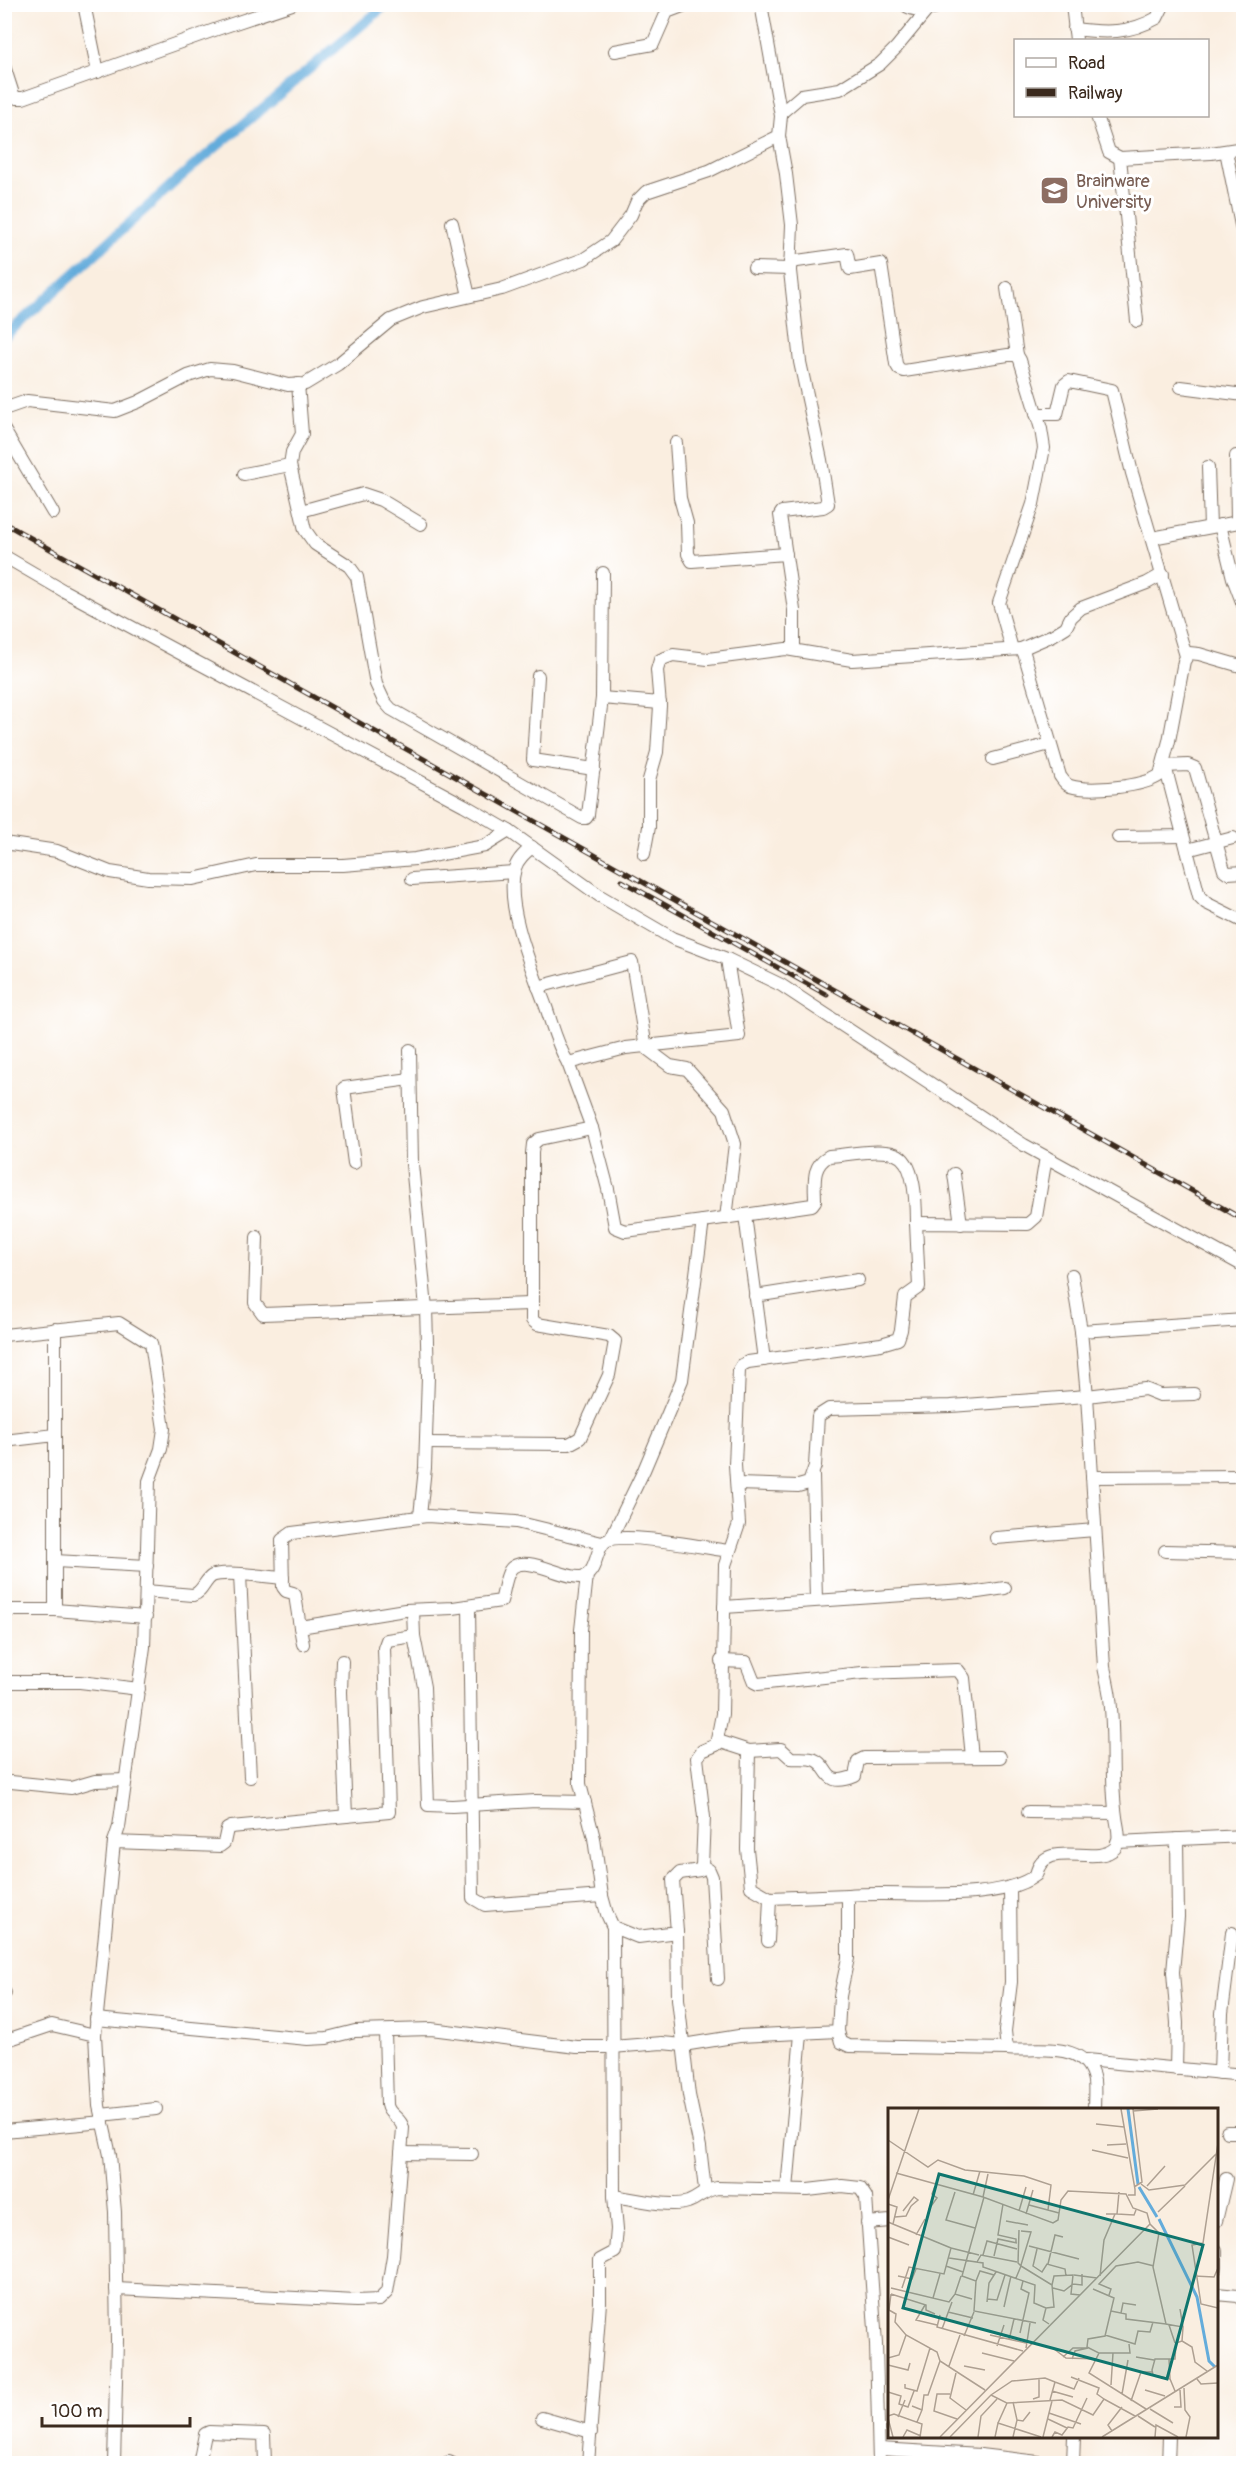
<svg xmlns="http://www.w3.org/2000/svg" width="1248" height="2468" viewBox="0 0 1248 2468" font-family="Pangolin,sans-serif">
<rect width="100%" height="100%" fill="#fff"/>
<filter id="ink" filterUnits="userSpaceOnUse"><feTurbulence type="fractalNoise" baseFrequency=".0167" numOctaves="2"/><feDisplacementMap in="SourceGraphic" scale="12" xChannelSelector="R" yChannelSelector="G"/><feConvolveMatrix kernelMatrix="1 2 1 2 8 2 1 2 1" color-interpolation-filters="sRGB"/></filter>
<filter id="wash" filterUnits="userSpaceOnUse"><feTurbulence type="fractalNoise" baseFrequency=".008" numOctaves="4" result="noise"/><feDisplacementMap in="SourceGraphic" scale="24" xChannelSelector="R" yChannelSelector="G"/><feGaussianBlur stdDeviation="1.35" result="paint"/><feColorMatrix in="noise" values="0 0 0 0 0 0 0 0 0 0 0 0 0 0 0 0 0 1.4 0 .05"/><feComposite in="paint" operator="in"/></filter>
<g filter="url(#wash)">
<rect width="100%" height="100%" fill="#faeee0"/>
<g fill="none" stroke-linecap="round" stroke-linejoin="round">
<path stroke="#64acdb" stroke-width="10" d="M4 337 177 180 387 4"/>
</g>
</g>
<g filter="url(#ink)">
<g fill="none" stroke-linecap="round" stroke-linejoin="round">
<defs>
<g id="minor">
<path d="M84 4 98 72"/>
<path d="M904 4C916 15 936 7 951 4"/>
<path d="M1072 4 1076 40"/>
<path d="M1074 29C1105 33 1129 34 1157 18L1164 4"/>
<path d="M615 51 653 44 667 12 688 4"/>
<path d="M4 66 13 94 16 98H23L220 28 292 4"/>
<path d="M781 113 802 95 840 89 880 64 896 48 929 8"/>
<path d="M1097 116 1109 152 1120 158 1211 153 1244 148"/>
<path d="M779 136 786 174 792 225 790 271 800 362 821 460 828 504 823 507 782 512 780 515 794 610V649"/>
<path d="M1226 151 1244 240"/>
<path d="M1120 158 1137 321"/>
<path d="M452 223 469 296"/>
<path d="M790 262 847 254 850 269 881 264 896 364 899 369 904 371 1008 355H1017L1020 360 1041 429 1044 448 1033 504 999 603 1012 649"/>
<path d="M754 268 790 269"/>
<path d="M1007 288 1017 355"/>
<path d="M298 384 302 434 292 452 290 465 305 530 315 544 349 566 357 577 376 684 384 701 391 709 582 818H586L588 815 602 698 660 703"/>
<path d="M1181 387 1244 395"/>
<path d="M4 409 27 401 115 411 138 402 188 376 210 369 233 371 288 385 305 384 338 364 391 320 423 307 502 289 584 259 611 241 631 215 637 201 646 192 709 171 779 136 781 116 761 4"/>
<path d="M1036 414H1057L1064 385 1069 381 1112 390 1132 473 1186 656"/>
<path d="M4 430 53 513"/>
<path d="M676 443 680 498 687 523 688 554 692 561 786 554"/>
<path d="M1236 456 1237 522"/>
<path d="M1208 467 1210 527"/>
<path d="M244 474 290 465"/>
<path d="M301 511 363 494 381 500 421 524"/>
<path d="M1220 525 1233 578 1244 607"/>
<path d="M1152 538 1244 521"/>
<path d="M4 556 64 591 464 805 509 831 600 896 672 938 727 959 781 985 1024 1145 1244 1266"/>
<path d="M1021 649 1053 635 1066 627 1071 617 1081 608 1147 583 1163 574"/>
<path d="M538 676 533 760 594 769"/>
<path d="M602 698 603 573"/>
<path d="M993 759 1050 744"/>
<path d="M1164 762 1199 896 1206 903 1244 922"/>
<path d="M1165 766 1188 765 1195 768 1224 870 1228 873 1244 872"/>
<path d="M1118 837 1183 836"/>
<path d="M4 843 57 851 110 872 148 878 193 879 256 865H343L415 859 485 846 509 831"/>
<path d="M532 847C525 853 518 859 515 868 504 906 533 971 546 1007 553 1027 557 1045 568 1063"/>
<path d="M1187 850 1233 838"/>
<path d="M644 854 649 827V780L657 752 660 706 657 670 660 660 673 655 708 659 786 649 852 660 1021 649 1024 653 1060 776C1063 780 1065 784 1070 786 1089 792 1144 787 1160 775L1169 741 1184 661 1189 653 1199 654 1244 667"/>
<path d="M412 879 514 872"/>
<path d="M538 987 632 962 646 1048 670 1066 687 1069 724 1110 735 1144 726 1218"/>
<path d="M410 1050 412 1164 426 1308 428 1377 425 1468 420 1516"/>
<path d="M354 1163 344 1088 410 1079"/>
<path d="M954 1174 961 1224"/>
<path d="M745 1215 764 1360"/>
<path d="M703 1221 625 1231 615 1227 608 1189 592 1128 568 1063 626 1048 739 1036 727 959"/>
<path d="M257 1237 255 1303 263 1314 530 1304"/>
<path d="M755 1296 858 1280"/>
<path d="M55 1329V1610"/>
<path d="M1081 1331 1244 1320"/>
<path d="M4 1335 119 1323 151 1343 164 1429 161 1449 149 1481 144 1647 119 1827 114 1842 95 2035 99 2106 110 2155 115 2212 117 2340 114 2464"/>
<path d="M4 1441 55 1435"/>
<path d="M426 1443 569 1444 580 1438 609 1375 615 1341 609 1336 537 1324 532 1320V1153L533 1144 539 1139 592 1128"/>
<path d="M813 1476 816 1600"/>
<path d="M1092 1477 1244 1476"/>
<path d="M737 1484 798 1486 809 1483 815 1466 818 1416 829 1409 951 1406 1087 1396 1145 1389 1160 1395 1194 1394"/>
<path d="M611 1538 644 1470 682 1380 703 1221 812 1205 815 1201C815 1183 811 1166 829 1156 846 1155 879 1148 895 1154 916 1161 916 1205 916 1223"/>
<path d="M996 1538 1095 1530"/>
<path d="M1165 1551 1244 1553"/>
<path d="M55 1561 147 1566"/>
<path d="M240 1575 250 1777"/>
<path d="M587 1575 581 1630 580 1784 594 1838 602 1896 607 1914 613 1927 638 1937 677 1932"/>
<path d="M146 1591 193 1595C203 1592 204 1581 212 1576 224 1570 268 1577 283 1578"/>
<path d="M469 1606 473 1898 485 1905 602 1896"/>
<path d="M724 1607 964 1591 971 1593 1005 1588"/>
<path d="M4 1610H55L146 1617"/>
<path d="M413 1610 414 1636 424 1687 428 1805 452 1806 536 1801 585 1802"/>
<path d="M300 1627 295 1595 293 1593 286 1591 283 1587 282 1540 292 1533 427 1516 516 1522 602 1543"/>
<path d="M303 1644 300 1627 405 1610 453 1608 501 1601C504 1592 505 1578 510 1570 523 1552 563 1579 581 1577 598 1575 594 1549 606 1541 622 1531 706 1548 729 1551"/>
<path d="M342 1661 341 1692 346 1816"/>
<path d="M721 1661 746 1662 754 1682 758 1684 862 1673 958 1670 964 1678 972 1757"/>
<path d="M4 1682H80L139 1689"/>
<path d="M718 1741 749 1751 781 1749 791 1758C798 1759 808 1757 815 1760 830 1766 823 1789 855 1776L858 1761 864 1758 1000 1757"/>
<path d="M749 1751 747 1849 751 1887 770 1898 848 1895"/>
<path d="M11 1782 71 1788 95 1781 126 1780"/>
<path d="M1028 1812 1115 1813"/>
<path d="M114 1842 220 1846 224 1843 227 1829 231 1827 389 1812 384 1648 387 1640 414 1636"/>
<path d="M1117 1842 1244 1836"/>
<path d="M702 1866 709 1870 712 1877 718 1979"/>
<path d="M1010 1887 1011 1982 1005 2031 1007 2049C1037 2052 1087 2039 1094 2081 1095 2090 1094 2101 1094 2110"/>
<path d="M613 1927 614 2196"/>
<path d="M768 1941 770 1898"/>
<path d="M4 1993H5"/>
<path d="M96 2019 308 2039 327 2038 355 2031 431 2029 577 2047H612L662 2043 683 2045 739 2036 838 2031 840 1996 848 1958V1895C898 1890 996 1905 1036 1875 1044 1836 1096 1868 1115 1848 1122 1840 1117 1826 1116 1817 1110 1778 1115 1738 1110 1698 1109 1688 1106 1677 1104 1667L1087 1396 1081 1331 1072 1275"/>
<path d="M838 2031 841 2042 849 2046 1007 2049"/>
<path d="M4 2041 52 2025 95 2035"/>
<path d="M1086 2060 1244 2075"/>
<path d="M1176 2069 1177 2023 1173 1972 1178 1917 1177 1839"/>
<path d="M1220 2073 1222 2013 1232 1933"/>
<path d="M101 2115 156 2109"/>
<path d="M4 2131 103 2122"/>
<path d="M1227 2132H1244"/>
<path d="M401 2153 472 2154"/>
<path d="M787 2189 801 2034"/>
<path d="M705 2190 700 2147 689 2095 678 1999 677 1932 673 1880 680 1873 700 1870 702 1866 704 1817 697 1758 702 1751 716 1745 722 1714 725 1565 739 1524 735 1465 739 1370 742 1365 748 1362 881 1344 898 1339 901 1330 905 1297 919 1287 916 1223 1028 1224 1036 1217 1046 1157"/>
<path d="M1216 2221 1226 2179"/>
<path d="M867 2223 890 2221"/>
<path d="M1216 2250V2268"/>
<path d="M116 2289 356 2301 379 2300 387 2292 393 2256 403 2128C401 2117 389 2116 387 2105L385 2031"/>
<path d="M1216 2294 1238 2296 1244 2300"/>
<path d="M542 2418 591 2432"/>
<path d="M880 2449 980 2455V2464"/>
<path d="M980 2455 1056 2464"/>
<path d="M449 2462 453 2464"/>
<path d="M199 2464 205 2434 209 2432 264 2434 265 2464"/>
<path d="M588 2464 600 2302V2260L615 2252 617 2229 614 2196C633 2199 671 2208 688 2202 701 2197 702 2191 717 2188L808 2190 842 2186 860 2188 866 2197 876 2344 879 2464"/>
<path d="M1073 2464 1074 2436"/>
<path d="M1168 2464 1169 2436"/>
</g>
</defs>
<use href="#minor" stroke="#7e6f62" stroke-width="14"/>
<use href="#minor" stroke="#fff" stroke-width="12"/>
<defs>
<g id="rail">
<path d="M4 523 1244 1220"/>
<path d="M622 881 827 995"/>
</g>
</defs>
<use href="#rail" stroke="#3b2a1e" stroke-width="5"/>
<use href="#rail" stroke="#fff" stroke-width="3" stroke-dasharray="9" stroke-linecap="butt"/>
</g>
</g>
<defs>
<symbol id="university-square" viewBox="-11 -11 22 22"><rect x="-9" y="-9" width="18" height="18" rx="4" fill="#8d6e63" stroke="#fff"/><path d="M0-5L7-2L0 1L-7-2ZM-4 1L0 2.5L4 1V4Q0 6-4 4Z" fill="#fff"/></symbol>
</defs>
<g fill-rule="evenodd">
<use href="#university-square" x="1038" y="174" width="33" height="33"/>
</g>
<g text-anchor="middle" stroke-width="6" stroke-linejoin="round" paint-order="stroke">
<g font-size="18" fill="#785e54" stroke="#fff" text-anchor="start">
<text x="1076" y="187">Brainware<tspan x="1076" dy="21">University</tspan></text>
</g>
</g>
<g transform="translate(888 2108)">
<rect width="330" height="330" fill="#faeee0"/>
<path fill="none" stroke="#64acdb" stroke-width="3" d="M240 1 250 76M251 79 269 109M271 111 309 189 321 253 327 259"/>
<path fill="none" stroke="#aea092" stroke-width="1.5" d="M233 1 247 81V87H240M245 1 254 74 246 79M245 3 270 1M208 16 236 19M0 32 40 59 50 52 77 62 136 68 163 77 160 102M330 35 315 135 304 137 313 196 330 200M219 37 238 36M204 42 240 50M8 65 95 89 165 115 170 112 173 92 180 83 238 86 245 100 259 105 262 116 271 125 265 159 278 216 295 219 294 233 304 239 307 254 319 263M253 76 261 82 297 77 328 46M259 78 277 58M67 84 58 112 87 120M85 87 92 63M95 89 100 66M96 89 74 168 88 173 86 203 148 215M0 92 31 1M0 96 9 99 5 116M115 96 110 127 128 131V134M141 97 171 105M41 101 49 90 44 86 47 78M15 103 26 89 30 92 23 98M131 103 138 79M270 104 297 78M138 106 145 82M218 106H229L231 84M229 106 246 107 248 102M7 109 18 108 23 98M118 113 140 117M0 114 63 140 56 166 21 159 14 180M28 127 37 111M0 129 21 137M141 138 191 151M63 140 91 147M149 141 145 158 154 164 159 156 177 161 178 168M95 147 99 133 129 141M106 148 110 131 129 135M61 150 95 155V159L147 177 146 195 158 200 155 212 161 216M89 154 93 147 129 154M160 156 167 127 175 129M133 157 143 124 133 123M58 158 75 164M133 158 164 177 166 199 158 200M186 167 209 170M10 168 24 171 28 161M212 168 216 132 227 106M306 168 326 169 330 160M128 170 133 158 130 155 131 122M88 173 92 163 106 167M164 177 166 168 185 167 183 186 192 187M3 180 61 194 67 186 84 191M165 180 176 183 185 176 194 177V166M205 181 226 190 217 228 200 231 199 239 211 245 201 265 258 301M3 186 1 202 8 206 7 214 18 227 49 244 52 253 97 282M3 186 38 197V202L47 206M67 186 73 168M221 187 223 181 211 176 228 158 250 154 266 158M45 190 52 166M99 191 109 192 117 167M99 194 101 175 108 164M37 197 28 212 49 217M116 199 123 168M292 201 295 219M223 203 238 206V211L278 216M60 204 85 210M233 205 235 195 248 197M52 207 49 219 135 243M281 217 287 235M54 221 64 194M132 225 141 185 133 181 135 173M102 227 138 235M217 227 247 236 250 223 262 224 265 214M76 228 86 204M121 232 126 211M109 238 116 217M138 240 142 215M166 241 178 250 208 251M94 245 126 253M211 245H242L241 236M175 249 185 240H199M248 249 266 252M0 250 11 247 18 227M184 251 187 243 200 240M281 251 282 271M0 257 20 262 22 255M61 258 72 227M76 258 97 262M68 265 62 290 78 302M183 269 211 280 209 286 216 291M309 271 313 276 330 275M17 276V280L29 283 42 240M223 277 225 245M296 280 297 302 302 309 298 329M257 282 277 288M164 283 185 289M287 283 282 271 265 267 264 262 267 251H287L288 235 294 233M0 284 13 288 11 296 20 299 26 283M62 286H49L46 303 69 311M234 286 240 252M103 287 119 295 110 315M145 291 151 289V270M162 292 167 274 186 281 191 270M243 293 253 264H264M125 294 129 312M119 295 174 292 205 307 216 291 247 308M24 298 34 302 29 314M286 299H293L292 282M262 301 285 315M34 302 36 287H40L52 253M161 305 193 316M0 308 6 306 34 316 32 329M250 308 267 319M10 309 17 292M0 310 5 329M160 311 179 320M224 323 220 317 234 299M15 329 19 322 33 328M52 329 262 116M62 329 103 287 124 273 157 270 167 274M90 329 93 308 109 291M107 329 110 315 153 329M125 329 129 312 135 313 142 304M155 329 164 293M164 329 167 324 174 327 180 319 185 320 199 290M214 329 330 257M267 329 268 317 290 329"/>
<path fill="#0f766e" fill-opacity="0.15" stroke="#0f766e" stroke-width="3" d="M51 66 315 137 279 271 15 200Z"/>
<rect width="330" height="330" fill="none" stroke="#3b2a1e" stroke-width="3"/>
</g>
<rect width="1248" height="2468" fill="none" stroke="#fff" stroke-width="24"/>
<rect x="1014" y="39" width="195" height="78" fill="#ffffff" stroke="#b1aaa5" stroke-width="1.5"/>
<rect x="1026" y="58" width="30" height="9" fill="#ffffff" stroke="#b1aaa5" stroke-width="1.5"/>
<text x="1068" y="69" font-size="18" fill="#3b2a1e">Road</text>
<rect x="1026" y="88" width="30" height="9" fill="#3b2a1e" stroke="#b1aaa5" stroke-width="1.5"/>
<text x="1068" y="99" font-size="18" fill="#3b2a1e">Railway</text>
<path d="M42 2417v9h148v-9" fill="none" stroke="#3b2a1e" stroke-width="3"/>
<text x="51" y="2417" font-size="18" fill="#3b2a1e" stroke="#ffffff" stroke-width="4.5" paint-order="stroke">100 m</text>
</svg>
